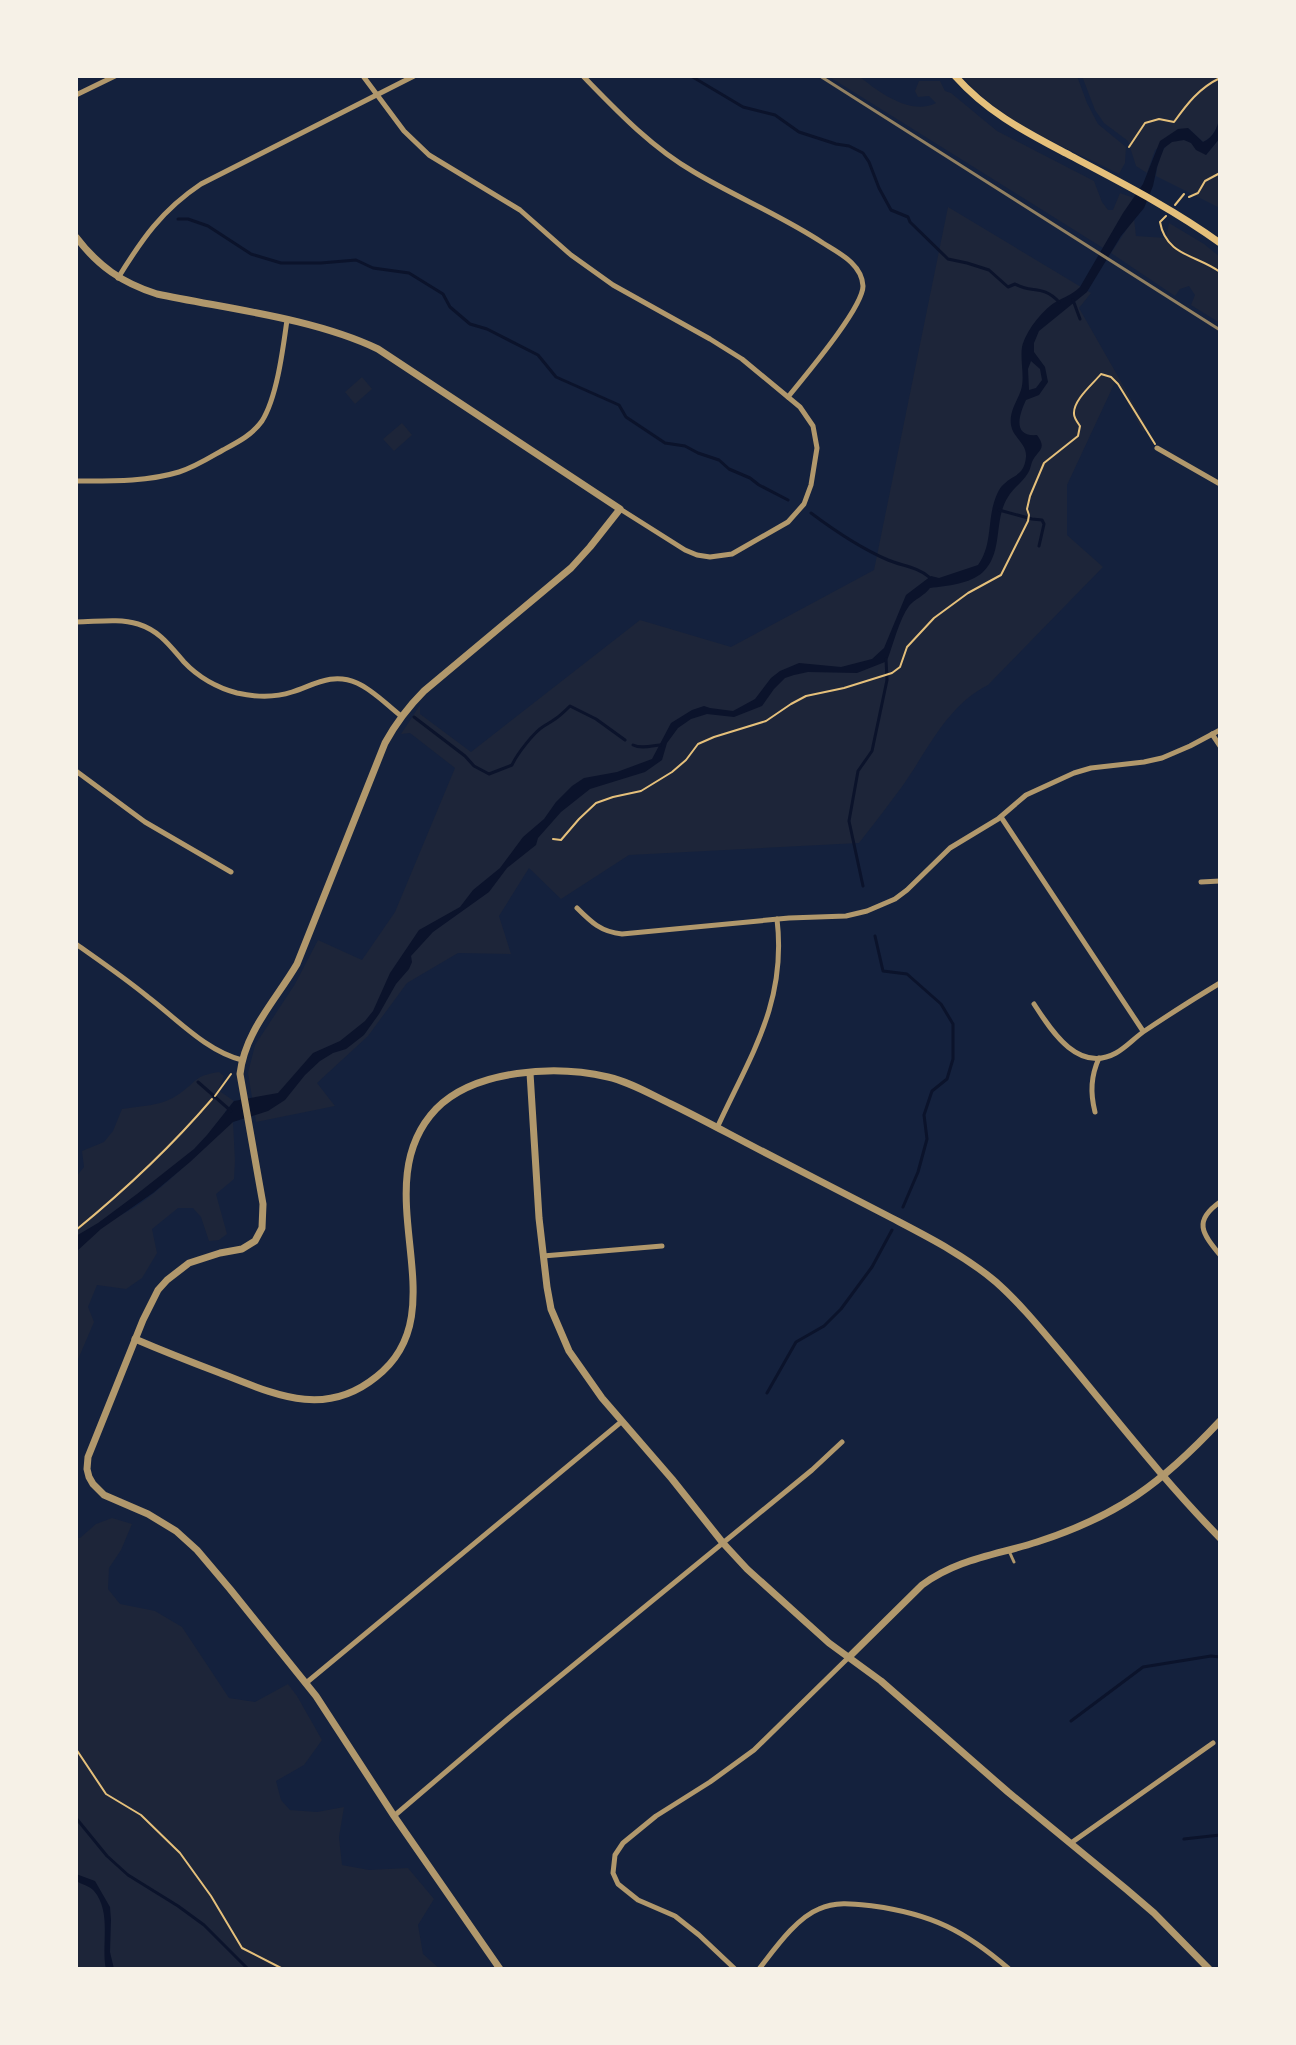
<svg xmlns="http://www.w3.org/2000/svg" width="1296" height="2045" viewBox="0 0 1296 2045" font-family="'Noto Sans',sans-serif">
<rect width="100%" height="100%" fill="#14213d"/>
<g fill="#1d2539">
<path d="M828 76H859C878 92 911 116 936 103L929 96 918 97 915 91 919 81H940L945 91 951 93 997 131 1094 181 1102 202 1108 210H1113L1120 193 1134 198 1103 248Z"/>
<path d="M962 76H1077L1087 103 1098 124 1126 147 1125 163 1119 174C1066 147 1001 123 962 76Z"/>
<path d="M1082 76H1220C1220 98 1226 131 1203 142L1188 128 1155 150 1147 173 1136 166 1128 141 1104 123 1095 110Z"/>
<path d="M1220 138V208L1156 176C1158 160 1163 137 1184 140 1192 141 1200 150 1206 155Z"/>
<path d="M948 207 1091 293 1079 308 1148 429 1143 432 1116 380 1067 485V535L1103 567 988 685C946 706 927 752 901 788 887 807 873 825 859 843L629 855 561 899 529 868 499 916 511 954 458 953 407 983 368 1036 317 1083 335 1106 256 1122 248 1073 255 1045 295 984 318 940 362 960 395 912 455 768 410 733 401 734 420 705V714L471 752 640 620 731 647 874 570Z"/>
<path d="M1134 218 1136 236 1166 238 1169 223 1204 244 1220 257V323L1191 305 1195 295 1189 286 1180 289 1175 296 1111 253Z"/>
<path d="M362 377 372 389 355 404 345 392Z"/>
<path d="M402 423 412 435 394 451 383 439Z"/>
<path d="M219 1072 224 1076 218 1090 234 1101 225 1112 226 1114 192 1154 117 1217C159 1197 196 1152 233 1122L235 1161 234 1179 216 1194 227 1234 219 1240 209 1241 201 1217 193 1208H178L152 1229 157 1253 142 1278 126 1289 97 1285 88 1307 94 1322 76 1364V1252L83 1244 76 1247V1177L84 1167 82 1151 104 1142 113 1131 122 1109C141 1106 163 1106 179 1094 198 1081 193 1076 219 1072Z"/>
<path d="M112 1518 132 1524 121 1550 109 1568 108 1589 120 1604 155 1611 182 1627 229 1698 255 1702 288 1684 297 1696 322 1740 304 1765 276 1781 281 1800 290 1810 317 1812 344 1807 339 1837 342 1865 369 1870 408 1868 434 1899 418 1925 423 1954 440 1969H76V1537L80 1538 96 1524Z"/>
</g>
<g fill="#0b132b" fill-rule="evenodd">
<path d="M1220 117V138L1206 155 1196 150 1191 143 1184 140 1172 142 1164 148 1157 167 1153 186 1144 208 1121 236 1087 292 1039 331 1034 343V352L1045 367 1048 382 1039 395 1026 400C1019 415 1012 437 1037 435 1048 450 1037 450 1032 462 1031 465 1030 470 1028 473 1023 482 1013 488 1008 497 993 520 1004 552 983 572 970 584 947 586 930 588 924 596 915 599 909 606 899 620 894 642 888 658L885 662 857 673 808 672 794 675 785 678 774 689 762 706 734 717 707 714 691 719 678 728 667 743 662 760 645 772 590 789 561 812 538 838 536 845 507 868 489 892 433 932 411 956 412 962 409 969 396 984 379 1014 364 1035 346 1049 333 1053 320 1061 305 1075 285 1100 268 1111 233 1122 190 1162 153 1193 101 1229 76 1252V1236L98 1223 137 1194 194 1149 207 1135 234 1101 278 1093 313 1053 340 1041 365 1021 373 1011 390 973 419 930 460 907 473 890 500 868 523 837 544 819 556 802 572 786 584 778 617 772 652 759 671 723 692 710 704 706 710 708 733 711 755 699 771 678 780 671 799 663 841 667 872 659 884 648 906 595 931 576 939 578 978 565C991 547 988 527 993 506 995 499 998 489 1004 484 1014 474 1024 476 1026 457 1027 443 1013 438 1011 425 1009 411 1017 402 1021 390 1025 377 1020 361 1022 347 1026 331 1041 312 1054 303 1064 297 1072 295 1080 287L1123 213 1143 184 1160 141 1178 129 1188 128 1203 142C1214 137 1217 128 1220 117ZM1031 361 1040 369 1042 380 1036 388 1029 390 1028 369Z"/>
<path d="M76 1874 95 1881 110 1907 111 1920 110 1952 114 1969H106C101 1945 112 1912 94 1891 90 1886 81 1884 76 1881Z"/>
</g>
<g fill="none" stroke-linecap="round" stroke-linejoin="round">
<g stroke="#0b132b" stroke-width="3">
<path d="M691 76 743 107 775 115 799 132 836 144 849 146 863 153 869 162 879 188 891 210 908 217 910 222 948 259 967 263 989 270 1008 287 1015 284C1032 294 1042 284 1059 302"/>
<path d="M178 219H188L208 226 251 254 281 263H321L356 260 373 268 409 273 443 294 450 307 470 324 487 329 538 355 556 377 619 405 626 417 665 443 685 446 698 453 719 460 729 469 750 478 759 485 788 500"/>
<path d="M1073 300 1080 319"/>
<path d="M999 510 1032 519 1042 520 1044 524 1039 546"/>
<path d="M811 513C835 531 860 548 888 560 902 566 918 567 929 577"/>
<path d="M414 717 465 756 474 766 489 774 512 765C517 754 534 732 544 726 556 719 560 716 570 706L596 719 625 740"/>
<path d="M633 745C641 749 651 746 660 745"/>
<path d="M863 886 849 821 858 771 872 751 887 680 886 659"/>
<path d="M875 936 883 971 907 974 941 1004 953 1024V1059L947 1079 932 1091 924 1115 927 1139 918 1172 903 1207"/>
<path d="M198 1082 231 1111"/>
<path d="M767 1393 796 1342 824 1326 841 1309 872 1267 892 1230"/>
<path d="M1071 1721 1143 1667 1211 1656 1220 1657"/>
<path d="M76 1818 107 1856 128 1875 178 1906 204 1925 248 1969"/>
<path d="M1184 1839 1220 1835"/>
</g>
<g stroke="#e5c07b" stroke-width="2">
<path d="M1129 147 1145 123 1159 119 1174 122C1187 104 1199 88 1220 78"/>
<path d="M1189 197 1198 193 1205 181 1220 173"/>
<path d="M1175 205 1184 194"/>
<path d="M1166 216 1160 222C1166 256 1197 255 1220 272"/>
<path d="M553 839 561 840 579 819 596 803 613 797 641 791 672 772 686 760 698 744 714 737 766 721 791 704 806 696 844 688 892 673 900 667 907 647 934 618 968 593 1001 575 1028 521 1029 515 1027 509 1030 496 1044 463 1078 436 1080 426C1078 423 1074 418 1074 414 1073 400 1093 384 1101 374L1111 377 1118 384 1155 444"/>
<path d="M215 1096 231 1074"/>
<path d="M76 1230C125 1190 171 1147 212 1099"/>
<path d="M76 1749 106 1794 141 1815 180 1853 211 1896 242 1948 283 1969"/>
</g>
<path stroke="#b1986c" stroke-width="3" d="M1009 1551 1014 1562"/>
<g stroke="#b1986c" stroke-width="5">
<path d="M363 76 404 131 429 155 520 210 571 255 613 285 710 339 742 359 800 407 813 426 817 448 811 485 804 504 788 522 732 554 710 557 697 555 685 550 620 509"/>
<path d="M583 76C617 111 651 147 694 172 736 197 782 216 823 243 839 253 862 264 863 286 863 308 804 377 788 397"/>
<path d="M76 95 115 76"/>
<path d="M118 278C142 239 162 210 201 184L414 76"/>
<path d="M1157 448 1220 484"/>
<path d="M76 481C110 481 146 482 179 472 195 467 209 458 223 450 238 442 252 435 262 421 277 397 283 349 287 320"/>
<path d="M76 622C96 622 118 618 138 624 160 631 170 646 184 662 198 677 218 688 237 693 255 697 274 698 292 692 314 685 332 672 357 683 373 690 387 705 401 716"/>
<path d="M1212 734 1220 746"/>
<path d="M76 771 145 822 231 872"/>
<path d="M1001 817 1143 1031"/>
<path d="M1201 882 1220 881"/>
<path d="M577 908C591 922 601 932 622 934L789 918 846 916 867 911 895 899 907 890 950 848 998 819 1026 795 1074 773 1091 768 1144 762 1162 758 1190 746 1220 730"/>
<path d="M76 944C100 961 125 978 148 997 177 1019 206 1051 242 1060"/>
<path d="M1034 1004C1051 1030 1078 1074 1116 1053 1127 1047 1135 1037 1146 1030 1170 1014 1195 998 1220 983"/>
<path d="M1095 1112C1090 1092 1091 1076 1099 1058"/>
<path d="M717 1128C750 1056 787 1003 777 919"/>
<path d="M1220 1202C1193 1221 1202 1233 1220 1255"/>
<path d="M543 1256 662 1246"/>
<path d="M306 1683 621 1422"/>
<path d="M394 1816 509 1718 812 1470 842 1442"/>
<path d="M1071 1843 1213 1743"/>
<path d="M735 1969 699 1935 675 1916 638 1900 618 1884 613 1873 615 1855 623 1843 656 1816 710 1782 754 1750 849 1657"/>
<path d="M759 1969C774 1950 796 1918 819 1909 836 1901 855 1904 873 1906 932 1914 965 1931 1009 1969"/>
</g>
<g stroke="#b1986c" stroke-width="7">
<path d="M76 237C98 266 122 283 157 294 228 309 313 318 378 349L620 509 590 547 571 568 424 691C408 707 396 723 385 743L297 964C276 1000 245 1031 240 1074L263 1204 262 1228 255 1241 242 1249 220 1253 189 1263 167 1280 158 1290 143 1320 88 1457 87 1469 89 1477 93 1484 104 1495 148 1514 176 1531 197 1550 230 1589 316 1696 394 1816 500 1969"/>
<path d="M530 1073 539 1218 547 1287 551 1309 569 1351 602 1398 672 1479 723 1543 747 1569 829 1643 881 1681 1008 1792 1126 1889 1154 1913 1209 1969"/>
<path d="M135 1339C163 1351 191 1362 220 1373 274 1394 324 1419 376 1377 462 1311 361 1188 436 1109 475 1069 556 1065 608 1077 630 1082 650 1094 671 1104 700 1118 729 1134 758 1149 801 1171 843 1193 886 1215 924 1235 963 1254 996 1282 1022 1305 1044 1333 1067 1360 1117 1420 1165 1482 1220 1538"/>
<path d="M849 1657 922 1585C957 1559 996 1555 1037 1542 1118 1516 1162 1483 1220 1421"/>
</g>
<path stroke="#e5c07b" stroke-width="7" d="M955 76C989 114 1026 132 1071 156 1122 183 1173 209 1220 243"/>
<path stroke="#918062" stroke-width="3" d="M820 76 1220 330"/>
</g>
<rect width="1296" height="2045" fill="none" stroke="#f6f1e7" stroke-width="156"/>
</svg>
